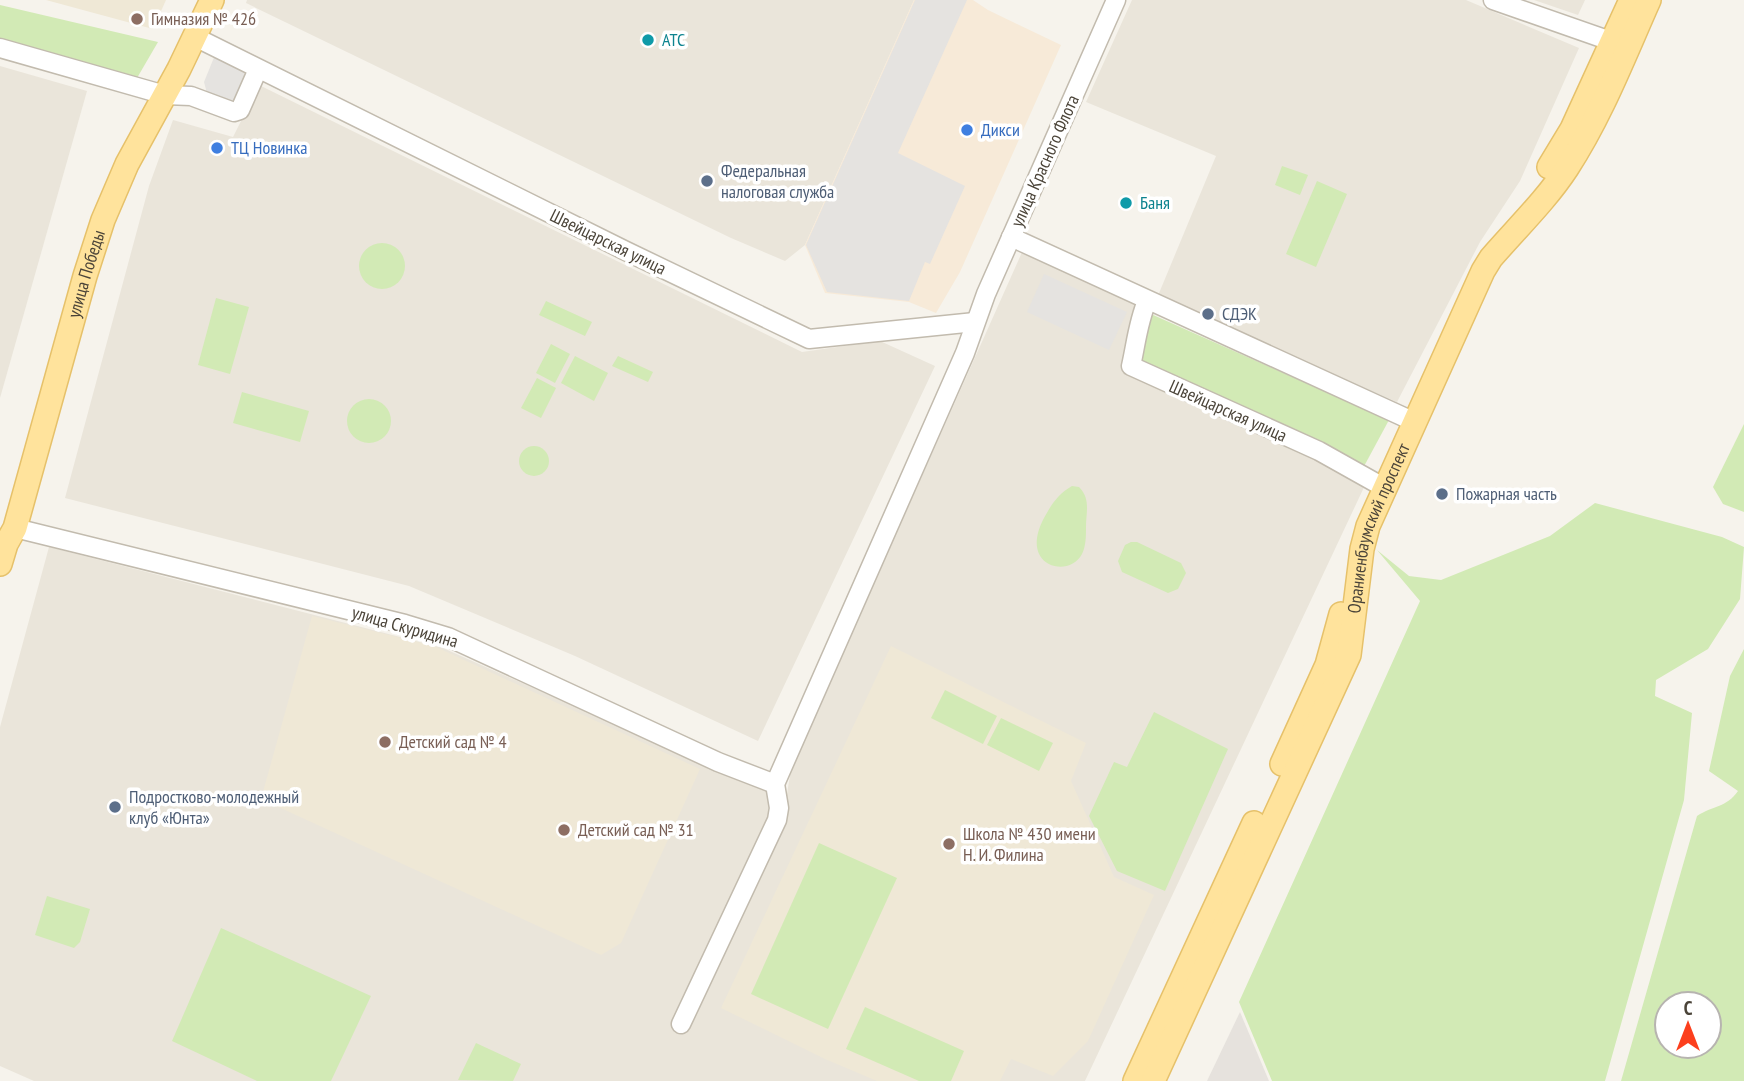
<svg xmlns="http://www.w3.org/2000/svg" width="1744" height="1081" viewBox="0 0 1744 1081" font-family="'PT Sans Narrow',sans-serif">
<rect width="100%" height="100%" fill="#f6f3ec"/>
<g fill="#eae5da">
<path d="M247 0H914L805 245 785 261 731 238 246 3Z"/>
<path d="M1132 0H1466L1579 48 1520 181 1480 242 1397 402 1157 298 1216 156 1086 102Z"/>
<path d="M1534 0H1585L1578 15Z"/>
<path d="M0 66 87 91 0 398Z"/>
<path d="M259 85 802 352 880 341 935 366 758 741 575 656 409 586 65 498 149 186 173 120 233 137Z"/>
<path d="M1023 250 1151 308 1129 371 1366 483 1085 1081H34L0 1066V727L49 547 443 648 786 800 791 769Z"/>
</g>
<path fill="#f7ead8" d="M914 0H973L988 10 1061 45 960 272 936 313 909 302 825 293 805 245Z"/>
<path fill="#e6e2dd" d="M1240 1012 1269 1081H1207Z"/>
<g fill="#efe8d6">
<path d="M46 0H166L153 29Z"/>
<path d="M312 616 434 646 700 769 621 943 601 955 261 799Z"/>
<path d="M891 646 1086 743 1071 781 1114 877 1154 895 1088 1041 1053 1076 1011 1059 1000 1081H877L825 1059 721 1008Z"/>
</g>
<g fill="#d2eab5" fill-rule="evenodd">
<path d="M0 5 158 42 137 78 0 39Z"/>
<path d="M1282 166 1308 175 1300 195 1275 185Z"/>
<path d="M1317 181 1347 194 1316 267 1286 254Z"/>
<circle cx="382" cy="266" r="23"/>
<path d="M216 298 249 307 230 374 198 365Z"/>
<path d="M546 301 592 322 585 336 539 315Z"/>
<path d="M1151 314 1389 420 1362 470 1141 363Z"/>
<path d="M551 344 570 354 555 383 536 373Z"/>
<path d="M575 356 608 373 594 401 561 383Z"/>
<path d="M618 356 653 372 648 382 612 366Z"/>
<path d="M537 378 556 388 541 418 521 408Z"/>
<path d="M242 392 309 411 300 442 233 423Z"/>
<circle cx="369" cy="421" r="22"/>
<path d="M1744 424V512L1723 504 1713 487Z"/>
<circle cx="534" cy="461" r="15"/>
<path d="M1072 486 1079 487C1091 499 1086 512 1086 527 1086 536 1086 546 1082 554 1069 579 1018 567 1044 518 1051 505 1058 494 1072 486Z"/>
<path d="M1595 503 1722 537 1744 547 1740 599 1708 649 1656 680 1655 696 1692 713 1684 800 1605 1081H1272L1239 1002 1420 601 1377 550 1409 576 1441 580 1550 536Z"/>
<path d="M1131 542H1137L1181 563 1186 573 1178 589 1168 593 1122 572 1118 561 1125 545Z"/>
<path d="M1744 649V1081H1621L1697 816C1714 805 1726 808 1738 791L1709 771 1730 676ZM1709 1004V1046H1667V1004Z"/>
<path d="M945 690 997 716 983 744 931 718Z"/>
<path d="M1154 712 1228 749 1165 891 1117 871 1089 816 1114 762 1127 767Z"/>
<path d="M1001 718 1053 743 1039 771 987 745Z"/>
<path d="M819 843 897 878 828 1029 751 994Z"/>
<path d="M47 896 90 909 80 942 74 948 35 935Z"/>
<path d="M221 928 371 996 331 1081H257L172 1041Z"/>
<path d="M865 1007 964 1051 951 1081H919L846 1049Z"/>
<path d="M476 1043 521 1064 513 1081 458 1080Z"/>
</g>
<g fill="#e5e3e0">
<path d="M915 0H967L898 153 965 186 930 264 925 262 909 301 827 292 806 245Z"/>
<path d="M215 55 241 68 244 73 245 82 238 101 226 104 208 97 204 82Z"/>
<path d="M1044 274 1127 312 1109 350 1027 312Z"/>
</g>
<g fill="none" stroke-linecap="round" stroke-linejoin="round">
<defs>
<g id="minor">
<path d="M1493 0 1622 45"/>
<path d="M195 37 626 251 809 339 975 322"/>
<path d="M0 48 165 95 191 96 234 112 240 110 258 69"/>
<path d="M1011 237 1406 418"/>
<path d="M1147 301C1138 322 1136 344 1131 366L1319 451 1385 488"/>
<path d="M15 528 405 624 448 637 718 762 775 784"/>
<path d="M681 1024 777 820 779 808 775 784 965 353 986 294 1116 0"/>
</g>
<g id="major">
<path d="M1549 167 1572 129 1631 0"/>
<path id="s1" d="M0 564 6 544 15 528 85 276 103 220 127 164 179 69 212 0"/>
<path d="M1282 764 1327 665 1341 614"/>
<path d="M1135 1081 1254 823"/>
<path id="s2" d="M1153 1081 1349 655 1362 549 1368 526 1483 271 1491 258C1517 228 1546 200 1567 168 1601 116 1624 56 1649 0"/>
</g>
</defs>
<use href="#minor" stroke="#c2bbae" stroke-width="21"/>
<use href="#major" stroke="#e6c16a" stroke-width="26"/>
<use href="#minor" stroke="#fff" stroke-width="18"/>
<use href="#major" stroke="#ffe39c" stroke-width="23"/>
</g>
<g fill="#8d6e63" stroke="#fff" stroke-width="2.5">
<circle cx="137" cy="19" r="7"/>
<circle cx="385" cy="742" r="7"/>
<circle cx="564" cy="830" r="7"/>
<circle cx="949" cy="844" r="7"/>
</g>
<g fill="#0f9aa8" stroke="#fff" stroke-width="2.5">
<circle cx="648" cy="40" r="7"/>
<circle cx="1126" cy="203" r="7"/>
</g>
<g fill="#3f7fe0" stroke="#fff" stroke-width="2.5">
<circle cx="967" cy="130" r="7"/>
<circle cx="217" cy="148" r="7"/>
</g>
<g fill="#5c6f8a" stroke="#fff" stroke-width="2.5">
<circle cx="707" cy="181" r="7"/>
<circle cx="1208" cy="314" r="7"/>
<circle cx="1442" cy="494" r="7"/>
<circle cx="115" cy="807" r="7"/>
</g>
<g text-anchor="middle" stroke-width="7" stroke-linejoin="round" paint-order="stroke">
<g font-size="18" fill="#785e54" stroke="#fff" text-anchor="start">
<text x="151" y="25">Гимназия № 426</text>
<text x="399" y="748">Детский сад № 4</text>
<text x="578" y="836">Детский сад № 31</text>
<text x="963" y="840">Школа № 430 имени<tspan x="963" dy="21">Н. И. Филина</tspan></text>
</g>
<g font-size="18" fill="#0d838f" stroke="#fff" text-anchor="start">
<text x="662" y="46">АТС</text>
<text x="1140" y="209">Баня</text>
</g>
<g font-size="18" fill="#366cbe" stroke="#fff" text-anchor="start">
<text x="981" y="136">Дикси</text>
<text x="231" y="154">ТЦ Новинка</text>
</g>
<g font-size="18" fill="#4b4439" stroke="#fff">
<text transform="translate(1045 161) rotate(-66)" y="6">улица Красного Флота</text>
<text transform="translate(608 242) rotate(26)" y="6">Швейцарская улица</text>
<text dy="6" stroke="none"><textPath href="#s1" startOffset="303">улица Победы</textPath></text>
<text transform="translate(1228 411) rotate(24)" y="6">Швейцарская улица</text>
<text dy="6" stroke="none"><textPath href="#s2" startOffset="600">Ораниенбаумский проспект</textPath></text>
<text transform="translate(405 627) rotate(16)" y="6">улица Скуридина</text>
</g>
<g font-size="18" fill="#4e5e75" stroke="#fff" text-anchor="start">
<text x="721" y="177">Федеральная<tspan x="721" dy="21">налоговая служба</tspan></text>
<text x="1222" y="320">СДЭК</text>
<text x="1456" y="500">Пожарная часть</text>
<text x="129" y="803">Подростково-молодежный<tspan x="129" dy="21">клуб «Юнта»</tspan></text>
</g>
</g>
<g transform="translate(1688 1025)"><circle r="33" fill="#ffffff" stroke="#b7b4b0" stroke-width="2"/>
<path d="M0-5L12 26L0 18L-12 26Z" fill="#fc3f1d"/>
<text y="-10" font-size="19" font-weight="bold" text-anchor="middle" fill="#4b4439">С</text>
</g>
</svg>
